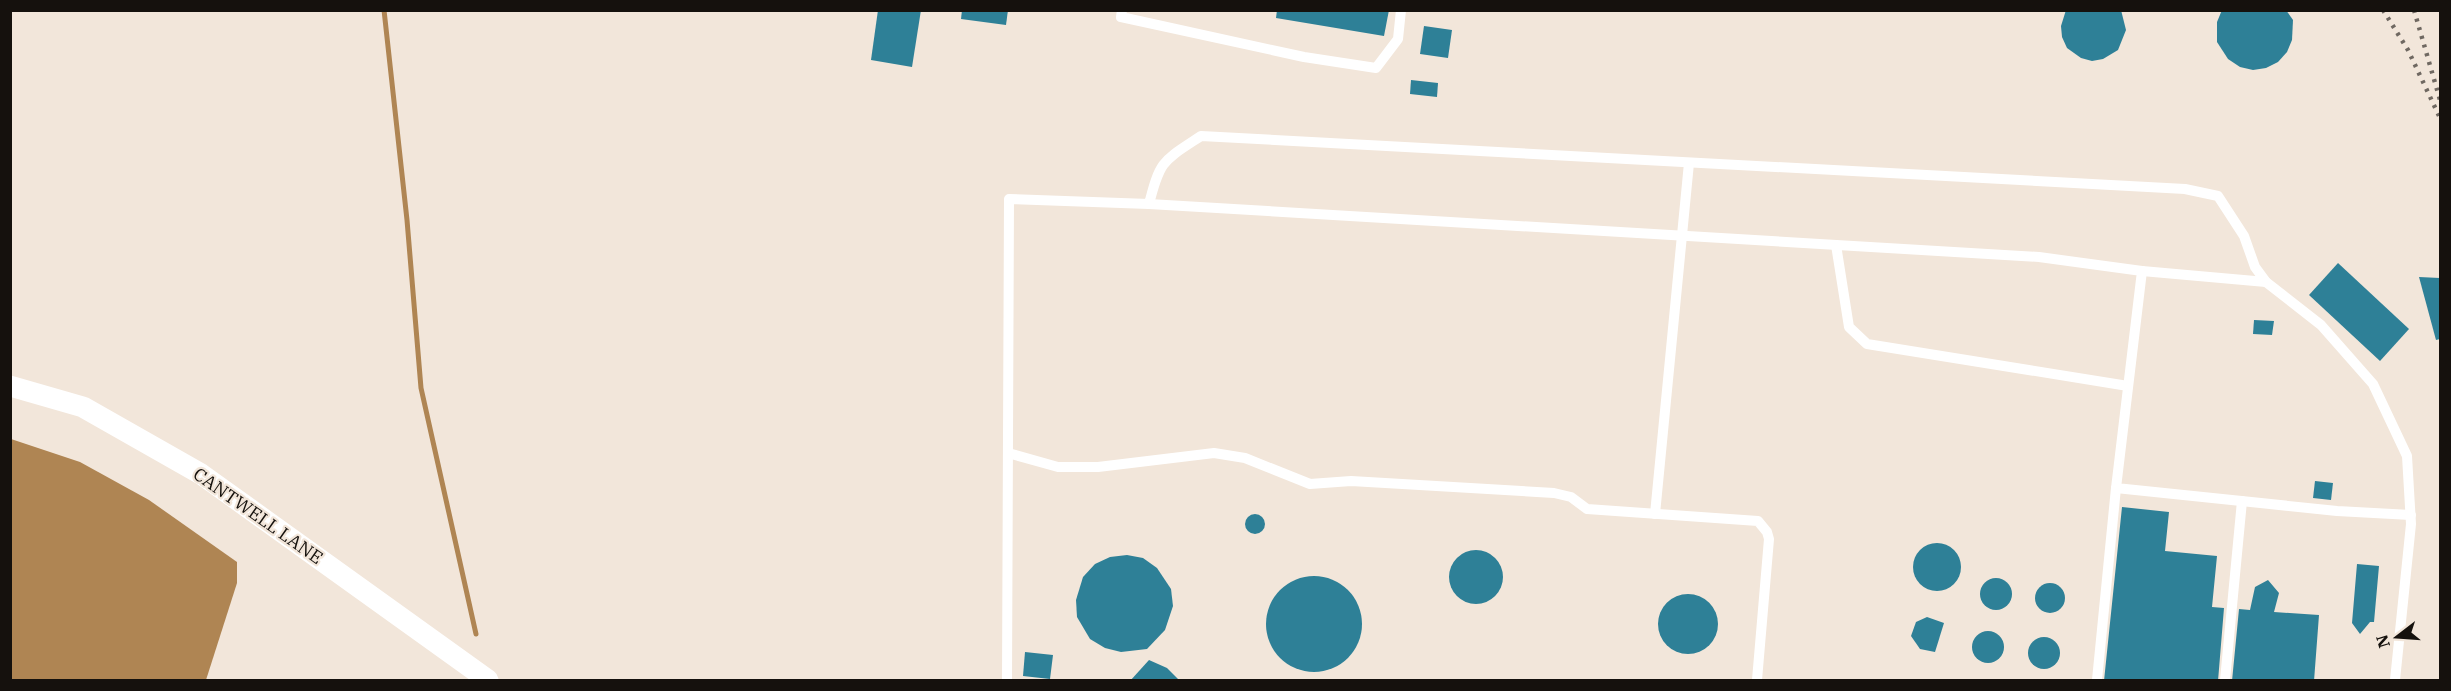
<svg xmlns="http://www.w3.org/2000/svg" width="2451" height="691" viewBox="0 0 2451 691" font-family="'IBM Plex Serif',serif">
<rect width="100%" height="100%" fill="#f2e6da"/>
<path fill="#af8553" d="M11 439 80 462 149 500 237 562V583L206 680H11Z"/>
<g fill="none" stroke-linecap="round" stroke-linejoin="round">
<path stroke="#af8553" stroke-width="5" d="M384 10 407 220 421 388 476 634"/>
</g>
<g fill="#2e8097">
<path d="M878 10H921L912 67 871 60Z"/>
<path d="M962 10H1008L1006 25 961 19Z"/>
<path d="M1277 10H1389L1384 36 1276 18Z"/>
<path d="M2066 10H2121L2126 30 2118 50 2103 59 2092 61 2081 58 2067 48 2062 37 2061 26Z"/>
<path d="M2222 10H2286L2293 20 2292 40 2287 52 2278 62 2266 68 2253 70 2240 67 2228 59 2217 42V22Z"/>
<path d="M1424 26 1452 30 1448 58 1420 54Z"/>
<path d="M1411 80 1438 83 1437 97 1410 94Z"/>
<path d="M2338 263 2409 329 2380 361 2309 295Z"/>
<path d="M2419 277 2440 278V339L2436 340Z"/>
<path d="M2254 320 2274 321 2272 335 2253 334Z"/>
<path d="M2315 481 2333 483 2331 500 2313 498Z"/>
<path d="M2122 507 2169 512 2165 551 2217 556 2212 607 2224 608 2218 681H2104Z"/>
<circle cx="1255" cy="524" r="10"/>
<circle cx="1937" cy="567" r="24"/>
<circle cx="1476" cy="577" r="27"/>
<path d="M1127 555 1143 558 1157 568 1171 589 1173 606 1165 630 1147 649 1121 652 1105 648 1090 639 1077 617 1076 600 1083 577 1095 564 1110 557Z"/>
<path d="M2357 564 2379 566 2374 622H2370L2360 634 2352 623Z"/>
<circle cx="1314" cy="624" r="48"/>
<circle cx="1996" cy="594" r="16"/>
<path d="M2268 580 2279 593 2274 612 2319 615 2314 681H2232L2239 609 2250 610 2255 587Z"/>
<circle cx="2050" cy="598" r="15"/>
<circle cx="1688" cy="624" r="30"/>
<path d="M1927 617 1944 623 1935 652 1920 649 1911 636 1916 622Z"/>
<circle cx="1988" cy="647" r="16"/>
<circle cx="2044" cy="653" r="16"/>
<path d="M1025 652 1053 655 1050 679 1023 676Z"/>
<path d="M1149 660 1167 668 1180 681H1130Z"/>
</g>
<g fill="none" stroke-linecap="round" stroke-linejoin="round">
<g stroke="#fff" stroke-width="10">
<path d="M1122 10 1121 17 1304 57 1376 68 1398 39 1401 10"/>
<path d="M1149 204 2039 257 2142 271 2116 488 2337 511 2411 515"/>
<path d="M1836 245 1849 327 1867 344 2128 386"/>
<path d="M2142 271 2266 282"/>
<path d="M1008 453 1058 467H1098L1214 453 1245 458 1310 484 1351 481 1554 493 1571 497 1587 509 1758 521 1767 532 1769 539 1757 680"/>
<path d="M1655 514 1689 163"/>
<path d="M1007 680 1009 199 1149 204C1160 160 1163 161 1201 136L2185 189 2218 196 2244 236 2255 267 2266 282 2321 325 2373 384 2407 456 2411 524 2395 680"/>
<path d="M2097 680 2116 488"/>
<path d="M2225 680 2242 501"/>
</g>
<path stroke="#fff" stroke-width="21" d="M10 386 83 407 201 474 488 680"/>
<g stroke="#6f6861" stroke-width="4.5" stroke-dasharray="3 6" stroke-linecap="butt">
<path d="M2383 10 2408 50 2440 118"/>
<path d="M2414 10 2440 100"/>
</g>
</g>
<g text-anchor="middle" stroke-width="4.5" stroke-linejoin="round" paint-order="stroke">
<g font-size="18" fill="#15110d" stroke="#f2e6da">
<text transform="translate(258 516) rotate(35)" y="6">CANTWELL LANE</text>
</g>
</g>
<rect width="2451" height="691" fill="none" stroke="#15110d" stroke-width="24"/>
<g transform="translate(2397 637) rotate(253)" stroke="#f2e6da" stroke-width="4.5" paint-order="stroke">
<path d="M0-4.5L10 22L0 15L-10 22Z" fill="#15110d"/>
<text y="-9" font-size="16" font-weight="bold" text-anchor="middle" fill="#15110d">N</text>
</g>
</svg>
